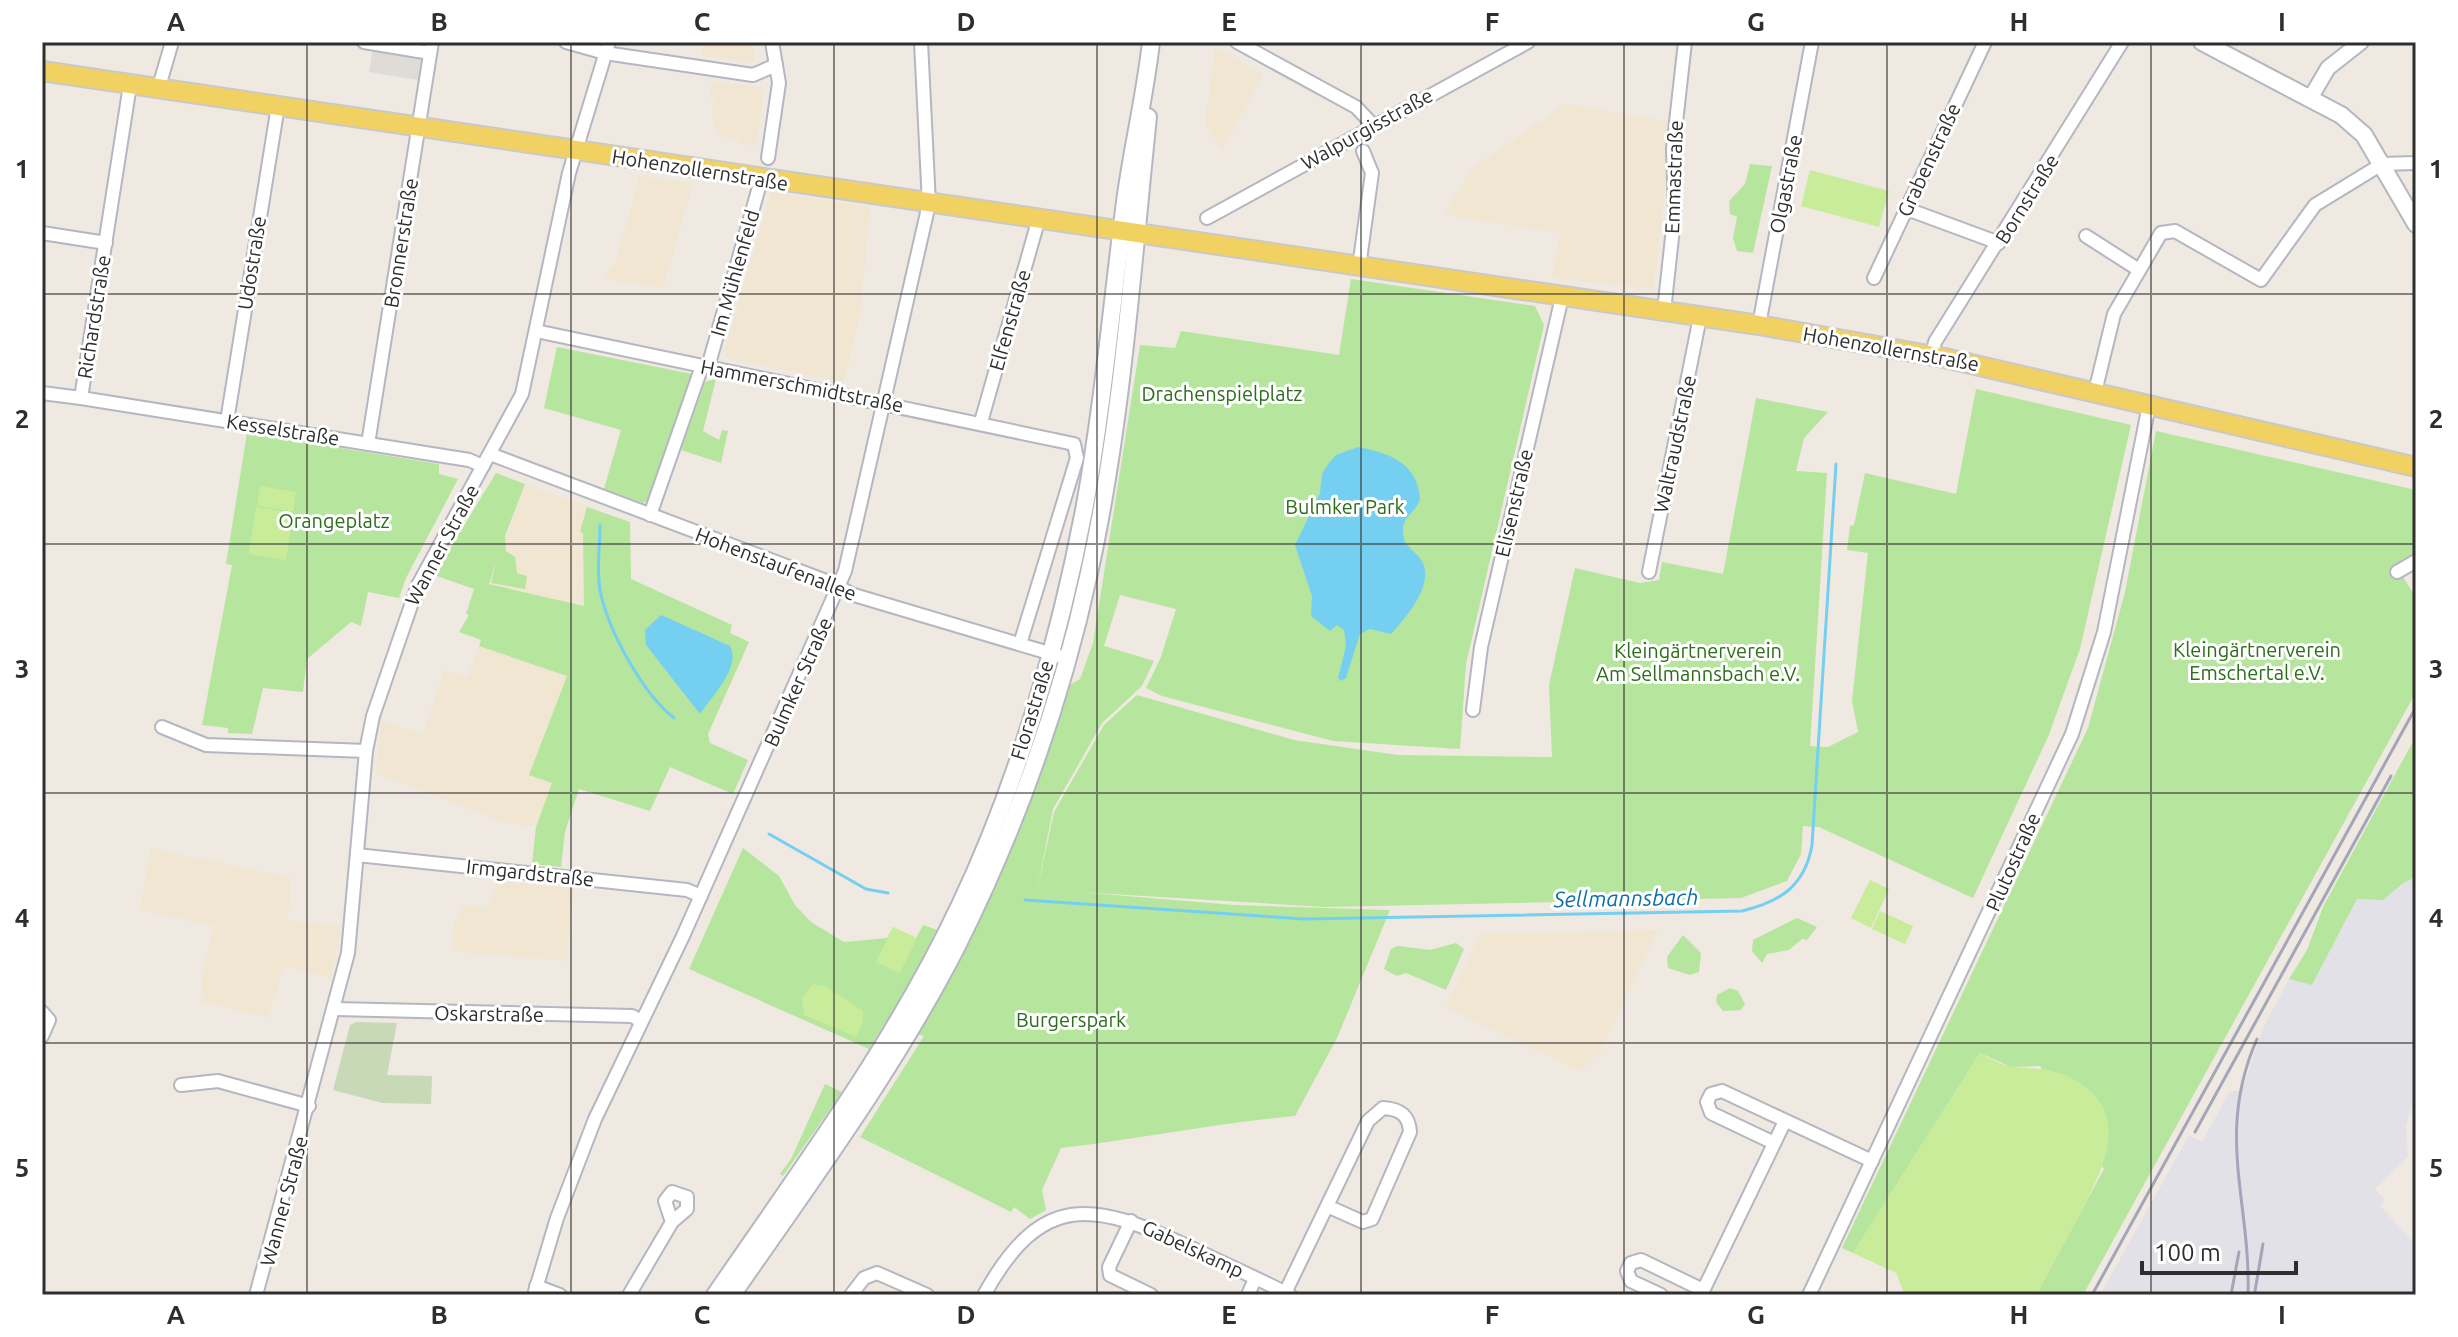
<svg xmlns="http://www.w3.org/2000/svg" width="2458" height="1337" viewBox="0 0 2458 1337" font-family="Ubuntu,sans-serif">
<rect width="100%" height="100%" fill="#efe9e1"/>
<path fill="#e3e1e8" d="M2416 877V1090L2406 1127 2408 1157 2375 1189 2385 1200 2380 1206 2416 1245V1295H2100L2189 1135 2202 1142 2230 1091H2242L2263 1028 2289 979 2313 984 2357 899 2383 900 2403 882Z"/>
<g fill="#f0e6d1">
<path d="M703 42H755V59L751 63 701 55Z"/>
<path d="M1215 48 1263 74 1222 150 1205 123Z"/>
<path d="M712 81 764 88 756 145 740 144V138L718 136 712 115 714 99 710 97Z"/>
<path d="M1565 104 1673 122 1653 289 1552 278 1560 233 1444 215 1471 169Z"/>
<path d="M640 176 693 183 663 288 606 279 609 268H614Z"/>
<path d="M771 192 870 207 860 315 844 382 730 359 724 353Z"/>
<path d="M525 484 587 507 580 531 583 532 585 606 489 584Z"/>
<path d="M479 646 568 676 529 775 552 783 536 827 506 823 376 773 382 720 423 735 444 670 467 678Z"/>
<path d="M151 848 291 878 288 920 342 926 331 978 285 966 267 1018 204 1002 201 985 213 926 140 910Z"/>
<path d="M498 881 574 889 567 961 452 951 453 924 463 905 486 908Z"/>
<path d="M1658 930 1600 1052 1580 1071 1446 1007 1480 934Z"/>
</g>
<g fill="#b6e59e">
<path d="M1750 164 1772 166 1753 253 1737 251 1733 238 1737 217 1730 214 1729 201 1745 184Z"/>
<path d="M1351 279 1535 306 1544 325 1466 664 1460 749 1333 741 1162 696 1146 688 1161 657 1176 609 1120 595 1104 646 1154 661 1142 686 1102 723 1053 809 1037 891 1054 812 1104 725 1137 695 1294 740 1398 755 1552 757 1549 685 1575 568 1640 583 1659 580 1662 562 1723 574 1756 398 1828 412 1804 438 1796 471 1827 473 1810 746 1828 747 1858 732 1852 701 1868 553 1847 550 1850 526 1854 525 1865 473 1956 494 1976 389 2131 425 2080 649 2048 737 1973 898 1819 827 1803 826 1801 854 1787 881 1741 898 1324 907 1078 892 1234 905 1390 910 1337 1038 1295 1116C1216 1123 1140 1139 1061 1148L1042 1190 1046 1210 1030 1219 1014 1207 1011 1212 860 1137 924 1036 884 1025 869 1049 689 969 743 848 779 876 795 905 811 922 844 942 887 938 893 927 916 938 923 925 970 941 1035 791 1070 685 1080 679 1093 643 1140 345 1175 348 1181 331 1339 355Z"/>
<path d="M557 347 692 374 648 501 643 503 604 489 621 430 544 408Z"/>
<path d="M716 379 703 431 719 440 722 430 728 431 721 463 681 450 705 382Z"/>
<path d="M2156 431 2416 490V553L2404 561 2403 577 2416 597V692L2083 1295H2036L2104 1169 2040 1066 2011 1067 1980 1053 1853 1253 1842 1248 2088 728 2125 592Z"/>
<path d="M247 433 439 464V474L458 479 406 578 399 598 368 592 361 626 351 622 307 659 303 692 263 688 252 734 228 733V728L202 725 232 565 226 564Z"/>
<path d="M496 473 525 484 505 536 506 551 515 557 517 573 527 576 525 589 491 583 496 562 489 584 584 606 583 533 580 532 587 507 630 522 631 579 732 625 730 633 749 642 708 734 710 743 748 760 733 794 670 767 650 811 579 789 565 832 561 867 532 864 536 827 552 783 529 775 567 676 479 646 481 640 459 632 469 615 466 614 474 589 434 575Z"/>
<path d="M2416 736V877L2403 883 2383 900 2357 899 2312 985 2289 979 2307 950 2323 907Z"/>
<path d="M1797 918 1817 927 1807 940 1802 939 1789 950 1767 954 1762 963 1752 951 1753 940Z"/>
<path d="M1683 935 1701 953 1699 972 1690 975 1668 968 1667 957Z"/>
<path d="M1456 943 1464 949 1446 990 1406 973 1397 976 1384 969 1391 949 1398 946 1430 950Z"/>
<path d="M1730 988 1738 991 1745 1004 1741 1010 1723 1011 1716 1002 1717 995Z"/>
<path d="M825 1084 842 1092 783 1176 780 1174 791 1159Z"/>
</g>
<path fill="#c8d9b8" d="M356 1022 397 1023 387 1075 432 1076 431 1104 382 1103 333 1090 350 1025Z"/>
<g fill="#c9ec9a">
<path d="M1810 170 1889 191 1879 227 1801 206Z"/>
<path d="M260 486 296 492 293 511 257 506Z"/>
<path d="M256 507 293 513 286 560 249 554Z"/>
<path d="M1870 880 1889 889 1871 928 1851 918Z"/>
<path d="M1880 911 1913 926 1905 944 1872 929Z"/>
<path d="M893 927 917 938 900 973 876 962Z"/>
<path d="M813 984 825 986 863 1011V1022L856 1037 804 1015 802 998Z"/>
<path d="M1980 1053C1990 1058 2002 1066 2014 1067 2036 1069 2052 1068 2073 1079 2136 1113 2101 1173 2077 1219 2063 1244 2050 1270 2036 1295H1905L1896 1273 1853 1253Z"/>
</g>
<path fill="#dfdcd8" d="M374 42H424L418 80 369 72Z"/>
<g fill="#75cff0">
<path d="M1358 447C1389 453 1418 463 1420 499 1417 511 1402 517 1403 531 1403 545 1410 547 1419 557 1439 580 1406 618 1391 634L1370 629 1360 634 1346 678 1341 681 1338 678 1346 646 1344 630 1337 625 1330 631 1311 616 1312 596 1295 545 1320 493 1322 474 1329 463 1336 455Z"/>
<path d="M661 615 730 646C742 667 711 697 700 714L646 645 645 630Z"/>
</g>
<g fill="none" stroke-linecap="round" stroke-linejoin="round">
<g stroke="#75cff0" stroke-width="3">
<path d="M600 525C600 547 596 573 601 595 610 633 643 694 674 718"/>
<path d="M769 834 866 889 888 893"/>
<path d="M1025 900 1304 919 1742 911C1780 902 1805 886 1812 845L1836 464"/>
</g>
<defs>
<g id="minor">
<path d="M364 42 430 53"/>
<path d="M566 42 605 53 753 75 776 65"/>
<path d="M1237 42 1356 107 1373 125"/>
<path d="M158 90 172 42"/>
<path d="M768 158 779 83 772 42"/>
<path d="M1907 209 1999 243"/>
<path d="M1207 218 1528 42"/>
<path d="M42 233 106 243"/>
<path d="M2086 236 2139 270"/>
<path d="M1359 267 1372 173 1363 151"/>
<path d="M1874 278 1985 42"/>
<path d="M1664 311 1675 210 1673 149 1685 42"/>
<path d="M1759 325 1812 42"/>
<path d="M536 331 1074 444 1077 458 1020 644"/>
<path d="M1932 355 1935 342 2122 42"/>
<path d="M708 367 761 180"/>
<path d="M2095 392 2114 314 2161 233 2175 231 2261 280 2315 205 2382 164 2416 163"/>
<path d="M42 393 81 398 130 85"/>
<path d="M81 398 469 460 483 466"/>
<path d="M227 421 278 106"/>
<path d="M981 422 1039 218"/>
<path d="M368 444 432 42"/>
<path d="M490 454 829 582 854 595 1059 656"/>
<path d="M650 515 702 366"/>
<path d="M1649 572 1700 317"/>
<path d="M2397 572 2416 561"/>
<path d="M1473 710 1481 647 1562 297"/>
<path d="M162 727 206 745 366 751"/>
<path d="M357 855 687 890 701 896"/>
<path d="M335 1009 632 1016 641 1021"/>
<path d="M42 1012 49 1020 42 1036"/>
<path d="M181 1085 218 1081 309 1106"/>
<path d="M1774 1143 1711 1113 1707 1102 1711 1094 1722 1091 1872 1161"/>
<path d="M1131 1221 1109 1267 1110 1275 1151 1295"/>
<path d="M536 1286 560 1295"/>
<path d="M1285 1293 1368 1121 1383 1108C1400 1109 1409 1115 1410 1132L1372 1219 1363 1222 1327 1206"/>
<path d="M256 1295 348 953 366 751 373 716 418 585 522 394 569 173 609 42"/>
<path d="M534 1295 557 1218 595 1119 683 936 845 571 929 204 921 42"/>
<path d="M629 1295 672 1222 687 1209V1197L672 1192 665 1201 672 1222"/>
<path d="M851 1295 864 1278 877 1273 927 1295"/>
<path d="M984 1295C1042 1190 1094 1202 1189 1247 1223 1263 1257 1278 1290 1295"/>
<path d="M1248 1295 1255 1279"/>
<path d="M1661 1295 1631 1281 1627 1271 1631 1263 1641 1260 1703 1290"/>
<path d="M1701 1295 1785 1121"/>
<path d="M1809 1295 2072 734 2104 632 2149 405"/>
</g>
<path id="tertiary" d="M2311 97 2328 68 2361 42"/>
<g id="secondary">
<path d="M2202 42 2341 115 2364 135 2416 224"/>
<path d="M715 1295C802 1168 894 1045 960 905 1018 783 1060 638 1085 505 1103 405 1112 303 1125 202 1132 149 1145 96 1151 42"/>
<path d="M732 1295C811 1181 894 1069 957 946 1016 828 1061 702 1089 573 1122 424 1132 269 1148 117"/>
</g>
<path id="primary" d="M42 71 1759 325 1945 358 2416 467"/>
</defs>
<use href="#minor" stroke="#b4b7c1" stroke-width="16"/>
<use href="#tertiary" stroke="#b4b7c1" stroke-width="18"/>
<use href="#secondary" stroke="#b4b7c1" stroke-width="20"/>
<use href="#primary" stroke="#c9c9c9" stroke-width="22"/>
<use href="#minor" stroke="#fff" stroke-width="12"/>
<use href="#tertiary" stroke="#fff" stroke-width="14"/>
<use href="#secondary" stroke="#fff" stroke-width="16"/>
<use href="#primary" stroke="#f2d163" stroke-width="18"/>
<g stroke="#a3a6b8" stroke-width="3">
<path d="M2195 1132 2391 776"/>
<path d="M2255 1291 2263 1244"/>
<path d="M2092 1295 2416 707"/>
<path d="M2231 1295 2239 1252"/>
<path d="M2248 1295C2251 1202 2215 1134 2257 1039"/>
</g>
</g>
<path fill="none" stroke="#2e2e2e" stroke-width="2" stroke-opacity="0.55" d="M307 42V1295M571 42V1295M834 42V1295M1097 42V1295M1361 42V1295M1624 42V1295M1887 42V1295M2151 42V1295M42 294H2416M42 544H2416M42 793H2416M42 1043H2416"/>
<g text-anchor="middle" stroke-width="6" stroke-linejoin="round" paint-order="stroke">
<g font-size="20" fill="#2e2e2e" stroke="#fff">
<text transform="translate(1367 129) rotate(-29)" y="7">Walpurgisstraße</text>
<text transform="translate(1929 160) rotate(-65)" y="7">Grabenstraße</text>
<text transform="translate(700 170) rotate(9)" y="7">Hohenzollernstraße</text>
<text transform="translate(1674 177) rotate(-88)" y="7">Emmastraße</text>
<text transform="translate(1786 184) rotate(-79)" y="7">Olgastraße</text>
<text transform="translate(2027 199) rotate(-58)" y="7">Bornstraße</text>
<text transform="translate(401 243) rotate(-81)" y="7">Bronnerstraße</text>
<text transform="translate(252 263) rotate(-81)" y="7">Udostraße</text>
<text transform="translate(735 273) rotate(-74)" y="7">Im Mühlenfeld</text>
<text transform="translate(94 317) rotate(-81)" y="7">Richardstraße</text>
<text transform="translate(1010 320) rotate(-74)" y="7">Elfenstraße</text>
<text transform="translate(1891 349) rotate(10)" y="7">Hohenzollernstraße</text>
<text transform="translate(802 386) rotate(11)" y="7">Hammerschmidtstraße</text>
<text transform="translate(283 430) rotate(9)" y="7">Kesselstraße</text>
<text transform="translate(1675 444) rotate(-78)" y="7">Waltraudstraße</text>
<text transform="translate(1514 503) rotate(-77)" y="7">Elisenstraße</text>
<text transform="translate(442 545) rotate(-62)" y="7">Wanner Straße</text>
<text transform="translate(776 564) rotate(21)" y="7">Hohenstaufenallee</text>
<text transform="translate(798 682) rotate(-66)" y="7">Bulmker Straße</text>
<text transform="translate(1032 710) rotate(-73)" y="7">Florastraße</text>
<text transform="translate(2013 862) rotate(-66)" y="7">Plutostraße</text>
<text transform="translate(530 873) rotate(6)" y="7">Irmgardstraße</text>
<text transform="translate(489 1014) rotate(1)" y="7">Oskarstraße</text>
<text transform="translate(284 1201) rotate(-75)" y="7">Wanner Straße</text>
<text transform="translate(1193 1249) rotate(25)" y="7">Gabelskamp</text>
</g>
<g font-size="20" fill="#2c6e1b" stroke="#fff">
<text x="1222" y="401">Drachenspielplatz</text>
<text x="1345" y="514">Bulmker Park</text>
<text x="334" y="528">Orangeplatz</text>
<text x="2257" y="657">Kleingärtnerverein<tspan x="2257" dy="23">Emschertal e.V.</tspan></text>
<text x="1698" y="658">Kleingärtnerverein<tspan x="1698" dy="23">Am Sellmannsbach e.V.</tspan></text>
<text x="1071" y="1027">Burgerspark</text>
</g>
<g font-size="22" font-style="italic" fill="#0d6fa3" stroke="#fff">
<text transform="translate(1626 898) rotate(-1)" y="8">Sellmannsbach</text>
</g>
</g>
<rect width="2458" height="1337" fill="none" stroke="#ffffff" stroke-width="88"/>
<path d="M2142 1261v12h154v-12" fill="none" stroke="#2e2e2e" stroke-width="4"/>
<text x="2154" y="1261" font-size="24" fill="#2e2e2e" stroke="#ffffff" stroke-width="6" paint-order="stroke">100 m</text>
<rect x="44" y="44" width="2370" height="1249" fill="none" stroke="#2e2e2e" stroke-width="3"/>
<g font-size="26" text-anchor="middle" font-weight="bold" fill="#2e2e2e">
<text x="176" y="31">A</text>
<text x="439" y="31">B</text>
<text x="702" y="31">C</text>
<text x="966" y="31">D</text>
<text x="1229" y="31">E</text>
<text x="1492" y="31">F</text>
<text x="1756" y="31">G</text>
<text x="2019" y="31">H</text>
<text x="2282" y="31">I</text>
<text x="22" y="178">1</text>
<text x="2436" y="178">1</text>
<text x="22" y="428">2</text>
<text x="2436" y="428">2</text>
<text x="22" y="678">3</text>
<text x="2436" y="678">3</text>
<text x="22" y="927">4</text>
<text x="2436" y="927">4</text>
<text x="22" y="1177">5</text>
<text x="2436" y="1177">5</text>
<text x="176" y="1324">A</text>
<text x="439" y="1324">B</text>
<text x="702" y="1324">C</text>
<text x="966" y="1324">D</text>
<text x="1229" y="1324">E</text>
<text x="1492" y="1324">F</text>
<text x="1756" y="1324">G</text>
<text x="2019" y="1324">H</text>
<text x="2282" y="1324">I</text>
</g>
</svg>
